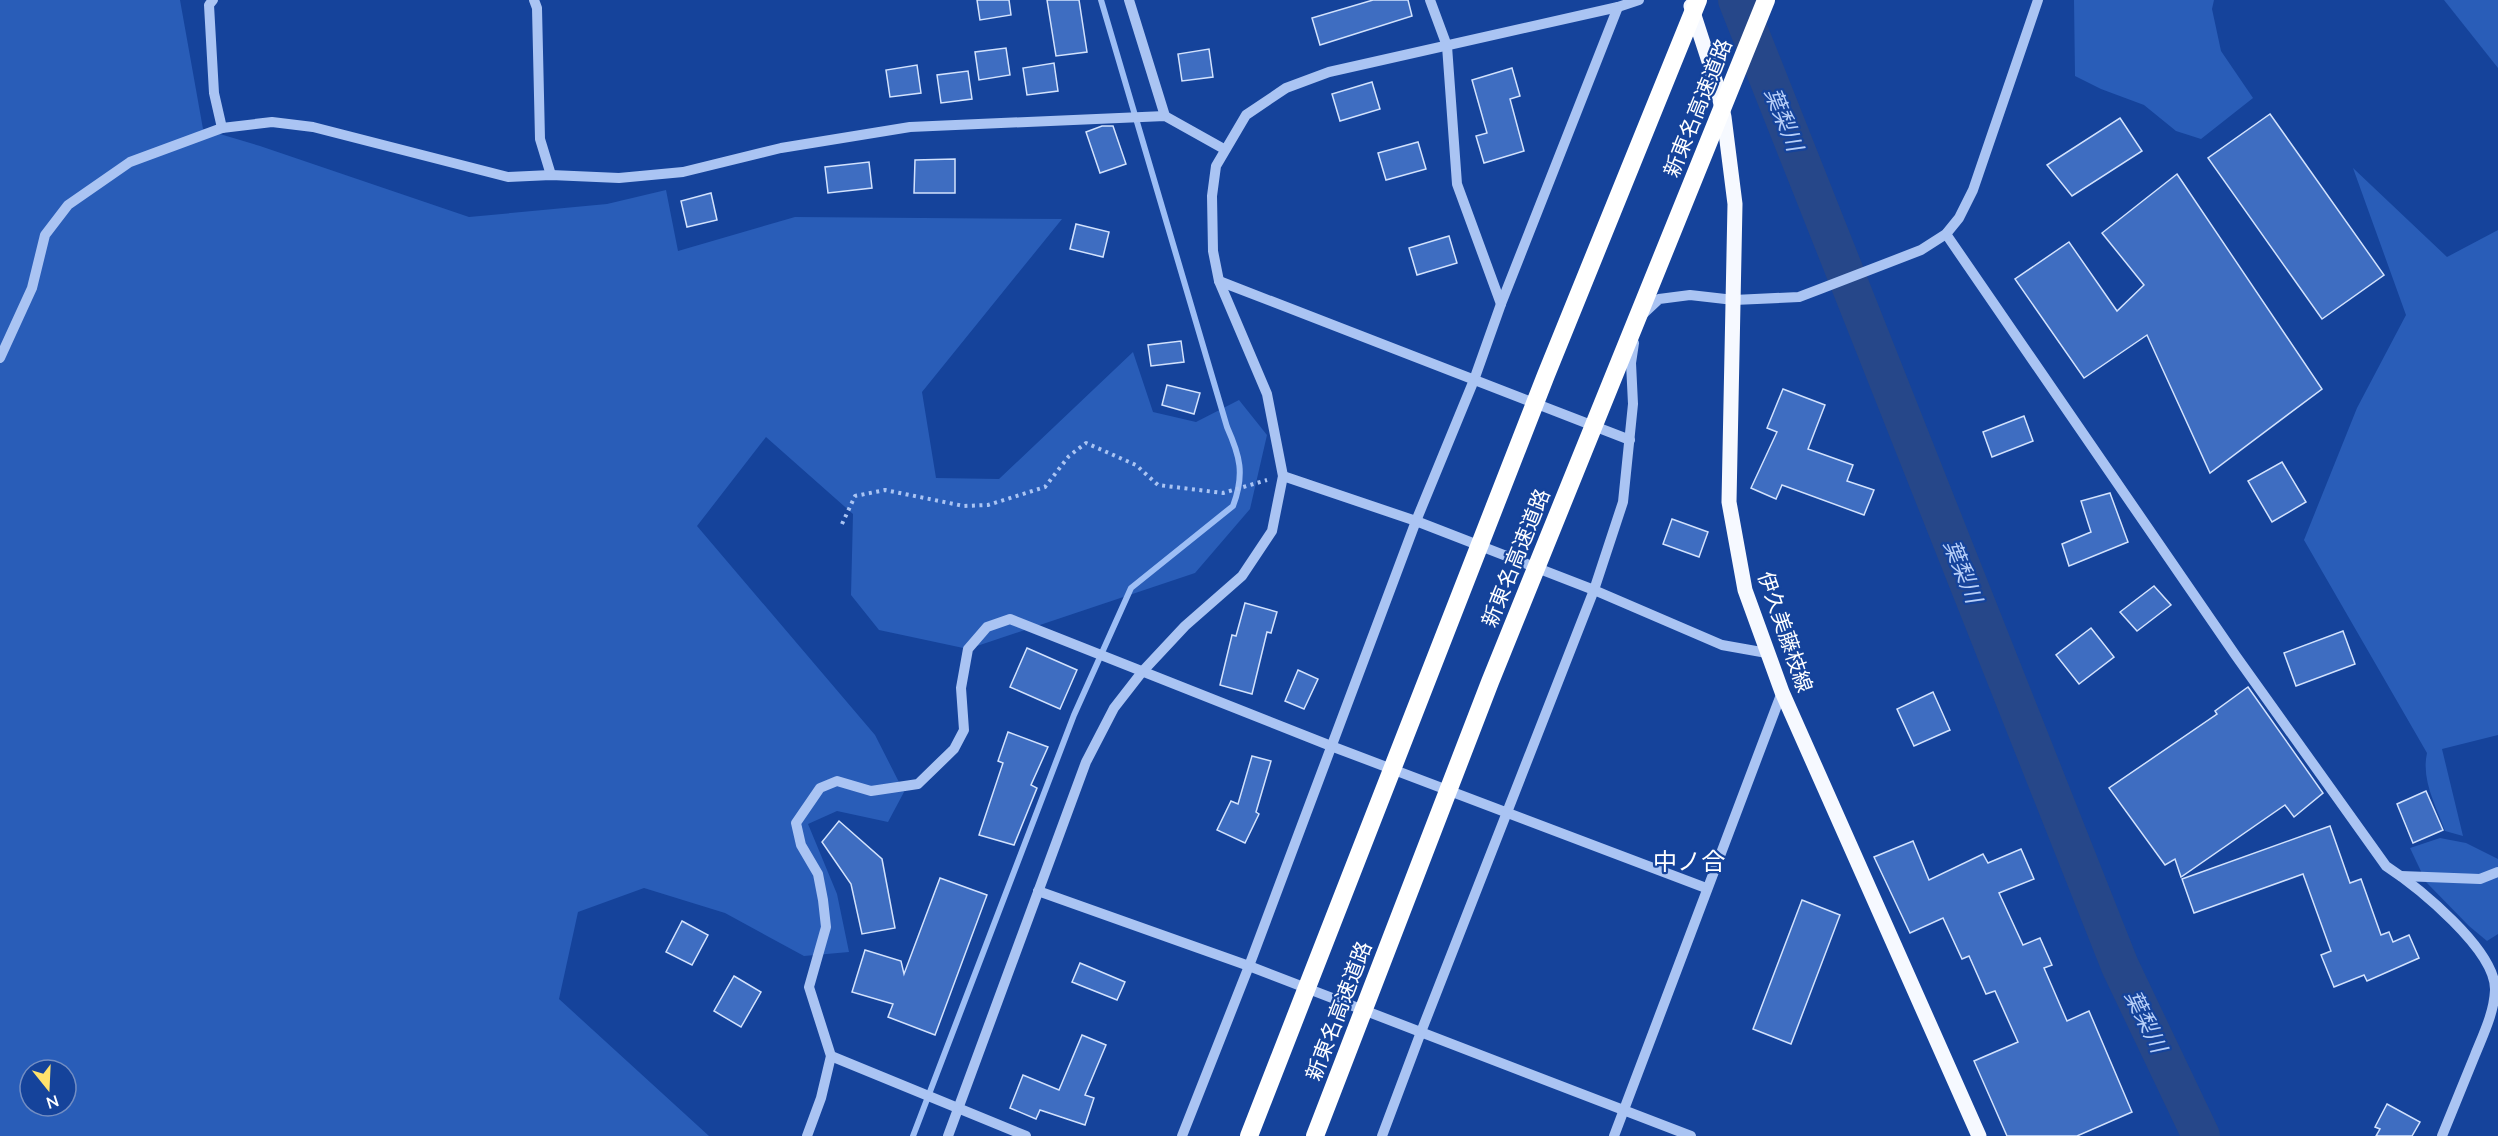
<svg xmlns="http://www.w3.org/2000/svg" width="2498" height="1136" viewBox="0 0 2498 1136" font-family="'Nunito Sans','Noto Sans JP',sans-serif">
<rect width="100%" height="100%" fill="#15439b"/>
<g fill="#295db8" fill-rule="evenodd">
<path d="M0 0H180L203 129 260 146 469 217 607 204 666 190 678 251 795 217 1062 219 922 392 936 478 999 479 1133 352 1153 412 1196 422 1239 400 1267 435 1250 509 1195 573 968 649 879 630 851 595 853 514 766 437 697 526 875 735 904 792 888 822 837 811 808 824 837 894 849 952 804 956 725 913 644 888 578 912 559 999 709 1136H0ZM30 1070H66V1106H30Z"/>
<path d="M2074 0H2214L2212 9 2221 51 2253 98 2201 139 2176 131 2144 105 2101 89 2075 76Z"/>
<path d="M2444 0H2498V68Z"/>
<path d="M2353 168 2447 257 2498 230V735L2442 749 2463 836 2445 831C2436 806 2421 780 2427 753L2304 540 2357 408 2406 315Z"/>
<path d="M2440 838 2466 843 2498 859V934L2487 941 2469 926 2426 882 2410 848Z"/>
</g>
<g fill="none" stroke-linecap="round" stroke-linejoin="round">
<path stroke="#9dbef5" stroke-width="6" d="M913 1136 1074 715 1131 588 1233 506C1245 474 1240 456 1227 427L1101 0"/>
<path stroke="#264789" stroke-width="38" d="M1737 0 2120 966 2201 1136"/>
</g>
<g fill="#3e6dc1" stroke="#d2e2fd" stroke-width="1.5">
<path d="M977 0H1009L1011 15 980 20Z"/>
<path d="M1047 0H1079L1087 52 1056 56Z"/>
<path d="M1373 0H1408L1412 16 1320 45 1312 18Z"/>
<path d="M1006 48 1010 75 979 80 975 52Z"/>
<path d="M1209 49 1213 77 1182 81 1178 54Z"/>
<path d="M1054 63 1058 91 1027 95 1023 68Z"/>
<path d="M917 65 921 93 890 97 886 70Z"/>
<path d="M1512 68 1520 96 1510 99 1524 151 1484 163 1476 136 1487 133 1472 80Z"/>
<path d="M968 71 972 99 941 103 937 75Z"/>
<path d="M1372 82 1380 109 1340 121 1332 94Z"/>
<path d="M2270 114 2384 275 2322 319 2208 158Z"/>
<path d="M2120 118 2142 151 2072 196 2047 165Z"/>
<path d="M1102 126H1113L1126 164 1100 173 1086 132Z"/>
<path d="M1418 142 1426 169 1386 180 1378 153Z"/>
<path d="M955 159V193H914L915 160Z"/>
<path d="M869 162 872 188 828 193 825 167Z"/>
<path d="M2177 174 2322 389 2210 473 2147 335 2084 378 2015 279 2069 242 2117 311 2144 285 2102 233Z"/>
<path d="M711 193 717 220 687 227 681 201Z"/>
<path d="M1076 224 1109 232 1103 257 1070 249Z"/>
<path d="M1449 236 1457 263 1417 275 1409 248Z"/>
<path d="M1181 341 1184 362 1151 366 1148 345Z"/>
<path d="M1167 385 1200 393 1194 414 1162 405Z"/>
<path d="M1783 389 1825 405 1808 449 1853 465 1847 481 1874 490 1864 515 1782 485 1776 499 1751 488 1777 432 1767 428Z"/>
<path d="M2024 416 2033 441 1992 457 1983 432Z"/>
<path d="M2282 462 2306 502 2272 522 2248 481Z"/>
<path d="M2110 493 2128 542 2069 566 2062 544 2091 532 2081 501Z"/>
<path d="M1672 519 1708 532 1699 557 1663 544Z"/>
<path d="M2154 586 2171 605 2137 631 2120 612Z"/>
<path d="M1245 603 1277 612 1271 633 1267 632 1252 694 1220 685 1232 635 1236 636Z"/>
<path d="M2091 628 2114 657 2079 684 2056 655Z"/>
<path d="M2343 631 2355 664 2296 686 2284 653Z"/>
<path d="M1027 648 1077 670 1060 709 1010 687Z"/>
<path d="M1298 670 1318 679 1304 709 1285 701Z"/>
<path d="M2248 687 2323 793 2294 817 2285 805 2181 877 2175 859 2165 865 2109 788 2217 714 2215 711Z"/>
<path d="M1933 692 1950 730 1914 746 1897 709Z"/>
<path d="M1008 732 1048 747 1031 785 1037 788 1014 845 979 835 1003 763 998 761Z"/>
<path d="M1252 756 1271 761 1256 812 1259 814 1245 843 1217 830 1231 801 1238 804Z"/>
<path d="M2426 791 2443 830 2413 843 2397 804Z"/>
<path d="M839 821 882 859 895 928 862 934 851 884 822 842Z"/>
<path d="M2330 826 2350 883 2361 879 2381 935 2389 932 2393 942 2409 935 2419 958 2367 981 2364 975 2334 987 2321 955 2331 951 2303 874 2194 913 2182 879Z"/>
<path d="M1913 841 1929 880 1983 854 1988 863 2021 849 2034 879 1999 893 2023 945 2040 938 2052 965 2044 968 2067 1021 2089 1011 2132 1112 2077 1136H2007L1974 1061 2018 1042 1995 991 1986 994 1969 956 1962 959 1943 918 1910 933 1874 857Z"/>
<path d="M940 878 987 895 935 1035 888 1017 893 1004 852 992 865 950 901 961 904 974Z"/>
<path d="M1802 900 1840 915 1791 1044 1753 1029Z"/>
<path d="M682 921 708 935 692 965 666 952Z"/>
<path d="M1080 963 1125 982 1117 1000 1072 982Z"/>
<path d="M734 976 761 992 741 1027 714 1011Z"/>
<path d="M1082 1035 1106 1045 1085 1095 1094 1098 1085 1125 1040 1110 1036 1119 1010 1108 1023 1075 1059 1090Z"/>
<path d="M2387 1104 2420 1122 2412 1136H2376L2380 1129 2375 1127Z"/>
</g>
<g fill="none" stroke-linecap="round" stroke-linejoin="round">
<path stroke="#aac4f3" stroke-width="4" stroke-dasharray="3 4.5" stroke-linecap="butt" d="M842 524 855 496 885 490 964 506 988 505 1045 487 1069 456 1086 443 1136 465 1158 485 1223 493 1267 480"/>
<g stroke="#aac4f3" stroke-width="10">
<path d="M213 0 209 5 214 93 222 128"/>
<path d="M534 0 537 8 540 139 551 175"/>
<path d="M1129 0 1165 116"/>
<path d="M1430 0 1447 46 1457 184 1501 304"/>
<path d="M1946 234 2236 656 2386 866C2418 887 2496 950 2495 990 2494 1013 2483 1035 2475 1055 2464 1082 2453 1109 2442 1136"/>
<path d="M1219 281 1630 440"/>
<path d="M1643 314 1659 299 1690 295 1734 300 1799 297 1820 289 1921 250 1946 234 1959 218 1973 190 2038 0"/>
<path d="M0 358 32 288 45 235 68 205 130 162 222 128 272 122 313 127 508 177 551 175 619 178 683 172 781 148 910 127 1165 116 1224 149"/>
<path d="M1283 476 1416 521 1594 590 1722 645 1767 653"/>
<path d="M2401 876 2480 879 2498 872"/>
<path d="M1038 891 1249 966 1691 1136"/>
<path d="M831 1056 1026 1136"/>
<path d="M807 1136 821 1098 831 1056 809 987 826 927 823 900 818 874 801 845 796 823 820 788 837 781 871 791 918 784 954 749 964 730 961 688 968 649 987 627 1010 619 1331 746 1706 888"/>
<path d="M948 1136 1086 762 1114 708 1142 672 1185 626 1242 576 1272 531 1283 476 1267 394 1219 281 1213 251 1212 196 1216 166 1246 115 1286 88 1329 72 1618 7 1639 0"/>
<path d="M1182 1136 1249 966 1416 521 1474 380 1501 304 1618 7"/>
<path d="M1382 1136 1421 1032 1594 590 1623 502 1633 404 1631 363 1634 343"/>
<path d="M1614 1136 1782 692"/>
</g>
<path stroke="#f6f9ff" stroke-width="15" d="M1691 6 1716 83 1724 117 1735 204 1729 502 1745 590 1782 692 1979 1136"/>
<g stroke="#fff" stroke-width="18">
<path d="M1249 1136 1546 375 1698 0"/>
<path d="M1315 1136 1490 682 1766 0"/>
</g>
</g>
<g text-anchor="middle" stroke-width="4.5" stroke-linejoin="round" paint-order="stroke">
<g font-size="21" fill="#fff" stroke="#15439b">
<text transform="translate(1698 108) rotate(-68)" y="7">新東名高速道路</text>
<text transform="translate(1516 558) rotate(-68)" y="7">新東名高速道路</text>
<text transform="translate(1785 632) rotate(71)" y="7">伊久美藤枝線</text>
<text transform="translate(1339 1011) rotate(-69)" y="7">新東名高速道路</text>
</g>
<g font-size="22" font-style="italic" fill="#b7cff9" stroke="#15439b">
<text transform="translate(1784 119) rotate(68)" y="8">葉梨川</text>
<text transform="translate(1963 571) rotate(68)" y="8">葉梨川</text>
<text transform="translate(2146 1021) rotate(64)" y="8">葉梨川</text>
</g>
<g font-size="24" fill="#fff" stroke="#15439b">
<text x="1689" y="870">中ノ合</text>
</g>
</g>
<g transform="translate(48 1088) rotate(162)"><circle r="28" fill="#15439b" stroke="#738ec3" stroke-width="1.5"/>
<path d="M0-4.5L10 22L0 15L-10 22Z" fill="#ffe26c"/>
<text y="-9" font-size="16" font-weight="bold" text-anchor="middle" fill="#ffffff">N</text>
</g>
</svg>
